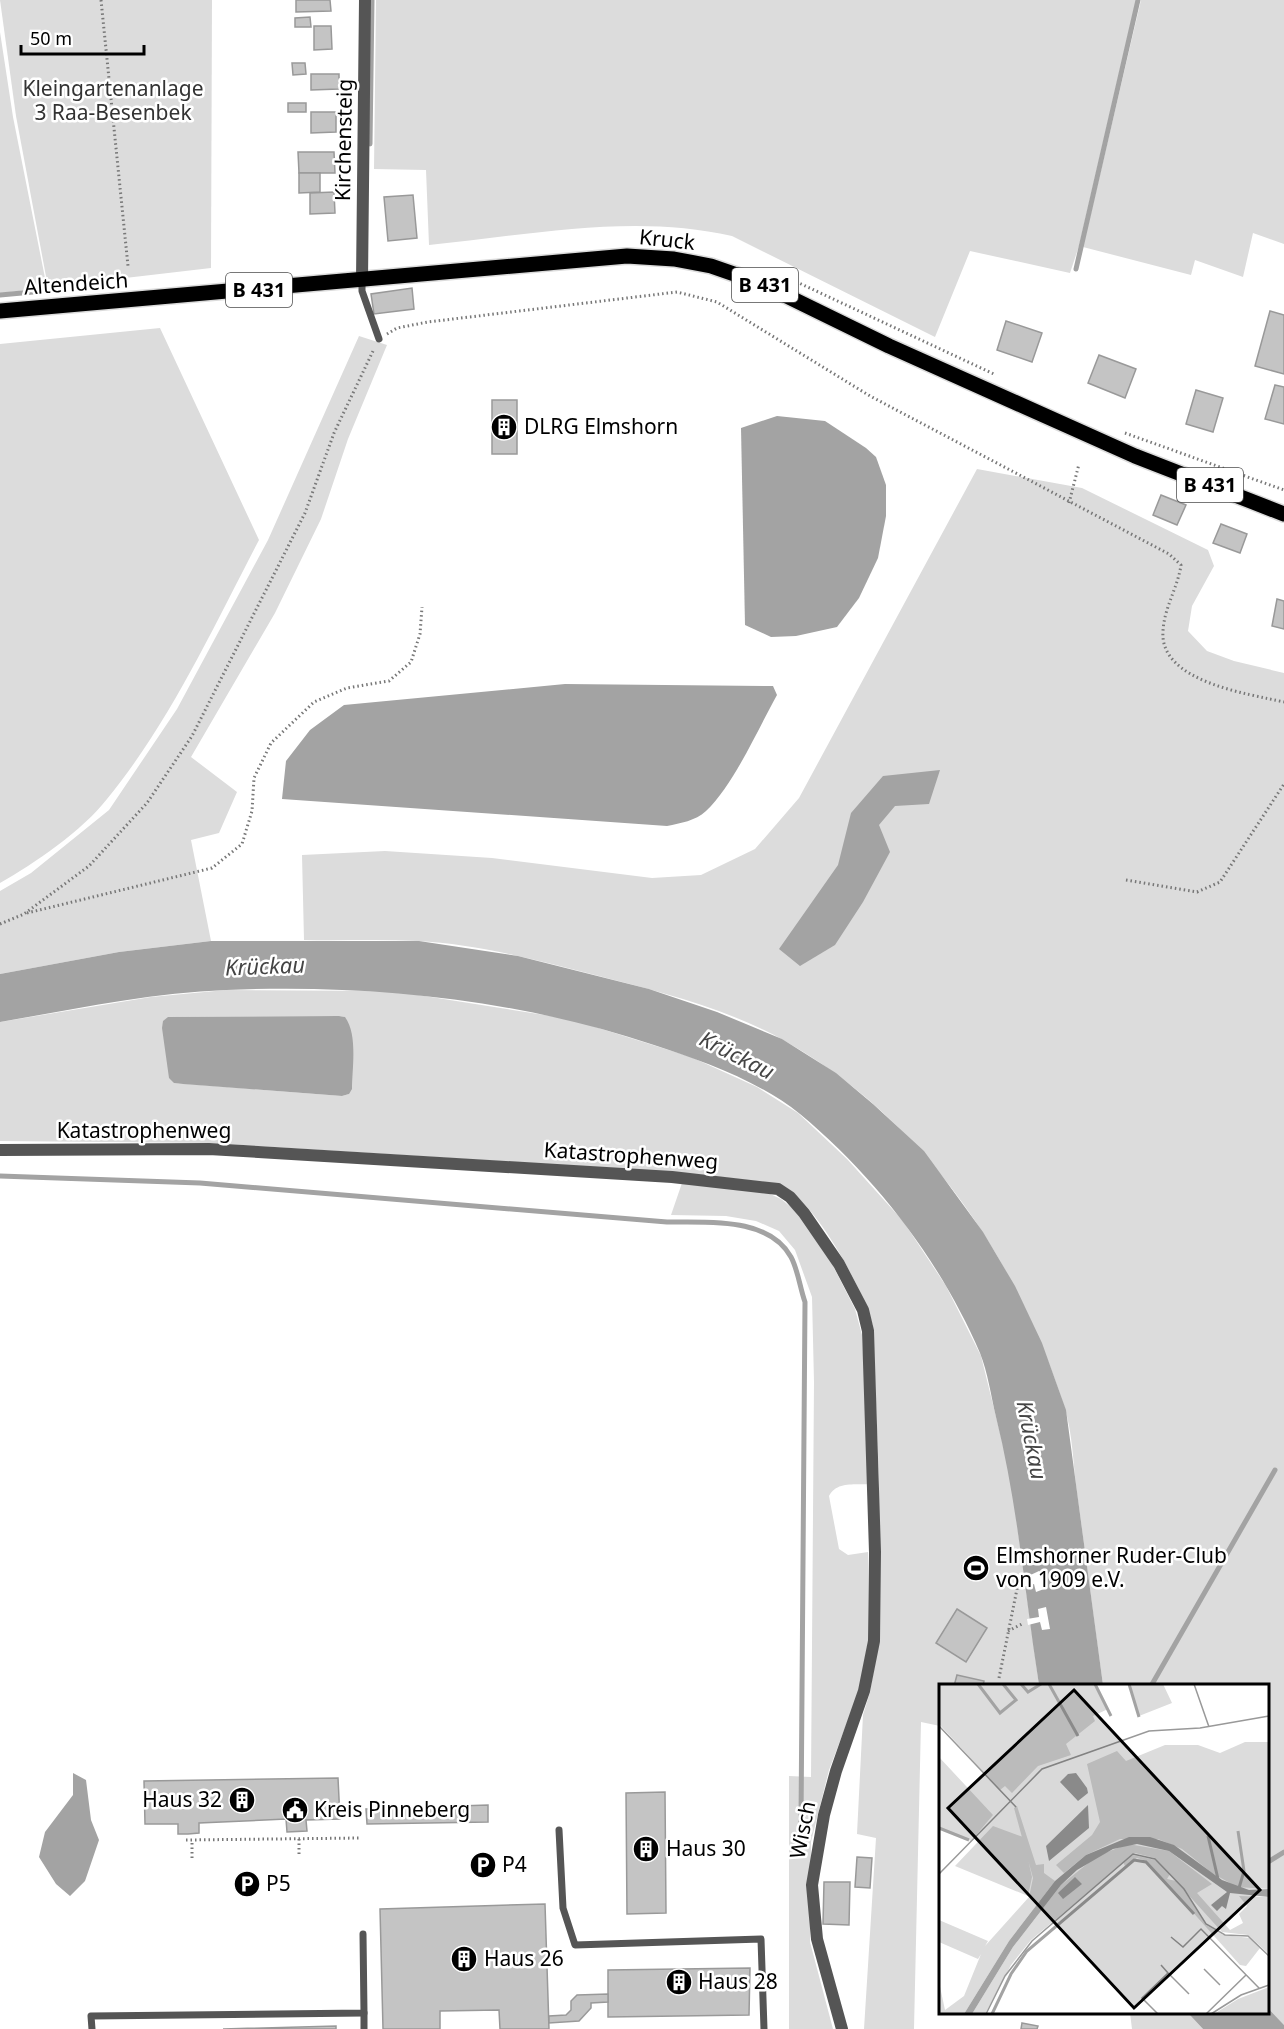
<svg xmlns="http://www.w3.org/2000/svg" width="1284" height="2029" viewBox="0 0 1284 2029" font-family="'Noto Sans',sans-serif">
<rect width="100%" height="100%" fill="#fff"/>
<g fill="#dcdcdc" fill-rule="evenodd">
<path d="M0 0H212L211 268 48 287 16 116Z"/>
<path d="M376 0H1136L1079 246 1070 273 970 251 935 337 732 236C633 213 529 235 429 245L426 170 374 169Z"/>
<path d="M1141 0H1284V244L1253 233 1243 277 1195 260 1191 275 1083 247Z"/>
<path d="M0 32 13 117 47 288 0 293Z"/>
<path d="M160 328 259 540C213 628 170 722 107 799 83 830 34 864 0 883V344Z"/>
<path d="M359 336 387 345 348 439 321 519 275 613 191 757 237 792 219 833 191 840 211 941 119 952 0 974V891L31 873 109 810 177 709 268 540Z"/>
<path d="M977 469 1082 488 1208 550 1214 566 1192 606 1188 631 1207 651 1234 661 1284 673V2025L1268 2008V1686L1103 1685C1094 1621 1086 1557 1077 1493 1073 1465 1073 1433 1064 1406 1016 1257 923 1119 785 1041 729 1009 657 991 595 975 537 960 477 944 417 941 379 939 341 941 304 940L302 855 385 851 492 858 652 878 701 875 755 849 799 798Z"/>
<path d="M226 990 393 991 570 1019 691 1057 757 1087 798 1113 847 1159 903 1221 946 1286 981 1356 1010 1473 1039 1685 940 1686V1726L921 1722 914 2029H864L876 1838 857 1834 863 1715 870 1692 879 1641V1480L873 1326C861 1285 818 1206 781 1184L675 1172 210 1143 0 1141V1022L151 997ZM339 1016 345 1017 349 1094 342 1096 174 1083 168 1017Z"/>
<path d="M682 1183 768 1193 781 1199 797 1212 832 1264 855 1309 862 1335 870 1484C854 1485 837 1481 829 1496L839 1549 848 1555 868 1552V1641L859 1691 829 1770 811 1842 810 1942 833 2029H789V1776L811 1777 814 1382 812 1297 795 1250 779 1231 756 1221 726 1216 671 1215Z"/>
<path d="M1130 2013H1188L1203 2029H1132Z"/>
</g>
<g fill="#a3a3a3">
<path d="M777 416 825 421 866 448 876 457 886 485V516L878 558 859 598 837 627 796 636 771 637 745 625 741 428Z"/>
<path d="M565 684 773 686 777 695C758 729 733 786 706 811 695 821 681 823 667 826L282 799 286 761 310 730 344 705Z"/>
<path d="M940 770 929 804 895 806 879 825 890 852 863 902 835 945 800 966 779 949 838 865 851 813 883 776Z"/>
<path d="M211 941H419L518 956 649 989 717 1012 782 1039 836 1073 873 1104 924 1151 983 1232 1015 1286 1042 1343 1066 1410 1103 1685H1039C1025 1596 1018 1505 996 1417 991 1396 988 1373 980 1353 941 1262 876 1177 800 1114 759 1081 703 1061 654 1045 517 999 370 984 226 990 150 993 75 1009 0 1022V974L119 952Z"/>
<path d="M339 1016 345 1017C358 1035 352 1068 352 1089L349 1094 342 1096 183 1084 174 1083 169 1078 162 1028 163 1021 168 1017Z"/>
<path d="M73 1773 86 1780 91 1820 99 1840 85 1881 70 1896 56 1884 39 1857 45 1832 73 1795Z"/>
<path d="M1268 2008 1284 2025V2029H1203L1188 2013 1268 2012Z"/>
</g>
<g fill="#fff">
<path d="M1039 1571 1044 1589 1036 1592 1034 1584 1023 1587 1022 1579Z"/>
<path d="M1046 1607 1050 1629 1042 1630 1040 1622 1028 1625 1027 1619 1039 1617 1038 1609Z"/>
</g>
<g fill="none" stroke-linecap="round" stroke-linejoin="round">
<g stroke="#a3a3a3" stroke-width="5">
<path d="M370 144 372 0"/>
<path d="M1076 269 1138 0"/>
<path d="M0 295 33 292"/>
<path d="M0 1176 200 1183 667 1222C706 1223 768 1216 791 1257 798 1270 800 1288 805 1302L801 1822"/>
<path d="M1151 1686 1275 1470"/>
<path d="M1268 1862 1284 1852"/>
</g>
</g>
<g fill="#c4c4c4" stroke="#999" stroke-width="1.5">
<path d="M296 0H330L331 11 296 12Z"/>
<path d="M310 17 311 27H295V18Z"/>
<path d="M314 26H331L332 49 314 50Z"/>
<path d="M292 63H305L306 74 293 75Z"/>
<path d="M311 74H339V89L311 90Z"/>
<rect x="288" y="103" width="18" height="9"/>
<path d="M311 112H336V132L311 133Z"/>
<path d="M298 152H334L335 173H299Z"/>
<path d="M299 173H320V192L299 193Z"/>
<path d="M334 192 335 213 310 214V193Z"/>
<path d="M413 195 417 238 388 241 384 197Z"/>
<path d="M412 288 414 309 374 314 371 294Z"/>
<path d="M1270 311 1284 315V374L1255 366Z"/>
<path d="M1006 321 1042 333 1032 362 997 350Z"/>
<path d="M1099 355 1136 369 1125 398 1088 383Z"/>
<path d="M1275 385 1284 387V424L1265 419Z"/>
<path d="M1196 390 1223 398 1213 432 1186 424Z"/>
<rect x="492" y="400" width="25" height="54"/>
<path d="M1161 495 1186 505 1177 525 1153 515Z"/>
<path d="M1221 524 1247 534 1240 553 1213 543Z"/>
<path d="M1277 599 1284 601V629L1272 626Z"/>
<path d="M957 1609 987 1628 966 1662 936 1643Z"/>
<path d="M957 1675 984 1681 983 1686H954Z"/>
<path d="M338 1778 340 1819 306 1820 307 1831 287 1832 286 1819 199 1823V1833L188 1834H178V1824H145L144 1781Z"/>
<path d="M665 1792 666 1913 627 1914 626 1793Z"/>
<path d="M488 1805V1822L367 1824 366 1809Z"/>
<path d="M857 1857 872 1858 870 1888 855 1887Z"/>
<path d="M824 1882H850L849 1925 823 1924Z"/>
<path d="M545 1904 549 2029H500L499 2010 440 2011V2029H383L380 1909Z"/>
<path d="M750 1968 749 2015 608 2017V1970Z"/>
<path d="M608 1994V2002L591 2003V2008L579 2021 549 2023V2016L566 2015 571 2010V2001L577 1995Z"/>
<path d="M1022 2023 1038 2026 1037 2029H1021Z"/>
<path d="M336 2026V2029H223Z"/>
</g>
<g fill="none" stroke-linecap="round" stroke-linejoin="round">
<defs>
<path id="primary" d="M0 311 627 256 674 259 711 266 760 283 889 346 1135 456 1284 514"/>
</defs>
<use href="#primary" stroke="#dbdbdb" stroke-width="18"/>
<g stroke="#777" stroke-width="3" stroke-dasharray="1.5 3" stroke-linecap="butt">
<path d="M101 0 128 266"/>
<path d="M784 276 996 375"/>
<path d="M387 334 397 328 428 322 677 292 717 302 870 396 1169 554 1181 565C1178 587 1164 608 1163 631 1159 682 1249 694 1284 702"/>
<path d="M1125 433 1284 490"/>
<path d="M1069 503 1079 464"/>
<path d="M1126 880 1197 892 1220 882 1284 784"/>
<path d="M27 913 212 868 242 844 252 811 254 778 271 743 314 702 347 688 389 681 411 662 420 634 422 607"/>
<path d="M0 924 24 914 89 866 147 803 192 736 305 513 334 433 374 349"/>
<path d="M1008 1631 1024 1623"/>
<path d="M999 1678 1017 1589 1020 1584"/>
<path d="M299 1839V1857"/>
<path d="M186 1840 360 1838"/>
<path d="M192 1858V1840"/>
</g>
<g stroke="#555" stroke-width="7">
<path d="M362 280V291L379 339"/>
<path d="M559 1830 563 1908 575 1945 761 1939 764 2029"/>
<path d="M364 2013V2029"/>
<path d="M92 2029 91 2016 364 2013 363 1934"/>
</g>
<g stroke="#555" stroke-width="12">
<path d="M362 280 365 0"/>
<path d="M0 1150 209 1149 672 1177 778 1189 790 1197 804 1213 839 1264 863 1310 868 1331 875 1552 874 1641 864 1691 836 1771 824 1815 812 1885 817 1939 842 2029"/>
</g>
<use href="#primary" stroke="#000" stroke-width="15"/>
</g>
<defs>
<symbol id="building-disc" viewBox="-11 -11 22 22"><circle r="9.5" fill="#000" stroke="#fff"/><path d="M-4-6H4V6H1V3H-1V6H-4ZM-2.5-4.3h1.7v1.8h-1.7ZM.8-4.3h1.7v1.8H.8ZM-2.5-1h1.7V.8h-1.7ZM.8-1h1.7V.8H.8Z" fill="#fff"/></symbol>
<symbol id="stadium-disc" viewBox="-11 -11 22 22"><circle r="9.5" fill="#000" stroke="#fff"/><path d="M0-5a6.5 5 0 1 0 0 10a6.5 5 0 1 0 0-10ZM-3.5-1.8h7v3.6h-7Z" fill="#fff"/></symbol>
<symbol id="civic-disc" viewBox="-11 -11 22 22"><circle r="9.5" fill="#000" stroke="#fff"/><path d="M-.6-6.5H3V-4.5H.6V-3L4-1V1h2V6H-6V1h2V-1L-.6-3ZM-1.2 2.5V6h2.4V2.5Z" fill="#fff"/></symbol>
<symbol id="parking-disc" viewBox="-11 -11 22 22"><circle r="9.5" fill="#000" stroke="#fff"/><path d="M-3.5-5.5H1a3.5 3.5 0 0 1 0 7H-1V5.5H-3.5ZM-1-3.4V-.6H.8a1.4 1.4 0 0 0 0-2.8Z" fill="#fff"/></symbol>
</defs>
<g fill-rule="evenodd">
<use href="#building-disc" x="489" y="412" width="30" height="30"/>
<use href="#stadium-disc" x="961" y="1553" width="30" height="30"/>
<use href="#building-disc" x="227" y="1785" width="30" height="30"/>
<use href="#civic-disc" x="280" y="1795" width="30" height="30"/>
<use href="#building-disc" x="631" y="1834" width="30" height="30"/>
<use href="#parking-disc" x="468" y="1850" width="30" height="30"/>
<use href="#parking-disc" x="232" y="1869" width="30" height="30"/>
<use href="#building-disc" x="449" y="1944" width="30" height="30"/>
<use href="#building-disc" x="664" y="1967" width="30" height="30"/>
</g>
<g text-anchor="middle" stroke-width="5" stroke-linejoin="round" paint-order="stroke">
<g fill="#fff" stroke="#4c4c4c" stroke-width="1.5">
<rect x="732" y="268" width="66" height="34" rx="4.5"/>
<rect x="226" y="273" width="66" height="34" rx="4.5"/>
<rect x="1177" y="468" width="66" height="34" rx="4.5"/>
</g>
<g font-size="20" font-weight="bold" fill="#000">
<text x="765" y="292">B 431</text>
<text x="259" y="297">B 431</text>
<text x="1210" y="492">B 431</text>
</g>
<g font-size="21" fill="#333" stroke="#fff">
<text x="113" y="96">Kleingartenanlage<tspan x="113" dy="24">3 Raa-Besenbek</tspan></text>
</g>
<g font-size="21" fill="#000" stroke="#fff">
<text transform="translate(344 140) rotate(-89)" y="7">Kirchensteig</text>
<text transform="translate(667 240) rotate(6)" y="7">Kruck</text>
<text transform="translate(76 284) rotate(-4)" y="7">Altendeich</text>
<text x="144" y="1138">Katastrophenweg</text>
<text transform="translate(631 1156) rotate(4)" y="7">Katastrophenweg</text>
<text transform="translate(803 1830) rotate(-79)" y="7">Wisch</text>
</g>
<g font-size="21" fill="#000" stroke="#fff" text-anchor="start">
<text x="524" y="434">DLRG Elmshorn</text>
<text x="996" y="1563">Elmshorner Ruder-Club<tspan x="996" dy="24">von 1909 e.V.</tspan></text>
<text x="222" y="1807" text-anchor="end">Haus 32</text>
<text x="314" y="1817">Kreis Pinneberg</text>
<text x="666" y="1856">Haus 30</text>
<text x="502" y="1872">P4</text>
<text x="266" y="1891">P5</text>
<text x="484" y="1966">Haus 26</text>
<text x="698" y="1989">Haus 28</text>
</g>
<g font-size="22" font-style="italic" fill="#444" stroke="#fff">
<text transform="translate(265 966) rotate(-2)" y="8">Krückau</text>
<text transform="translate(737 1055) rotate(27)" y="8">Krückau</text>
<text transform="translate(1032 1440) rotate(79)" y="8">Krückau</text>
</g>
</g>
<g transform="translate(939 1684)">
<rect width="330" height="330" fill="#fff"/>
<path d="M0 0H156L169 25 154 32 156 37 127 60 132 71 99 82 73 109 66 102 61 106 0 40ZM190 0H224L233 19 200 32ZM306 58H330V205L298 203 273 189 243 165 219 155H181L147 171 125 189 117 181 153 151 161 138 148 80 178 67 187 77 226 61H259L281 69ZM0 73 54 131 32 157 0 144ZM78 122 97 181 105 180V189L116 197 70 257 25 330H0V298L6 326 25 312 42 270 39 275 0 258V236L49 257 46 262 90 213 94 194 75 124ZM54 142 84 153 93 193 89 212 16 182ZM189 160 230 167 273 200 258 209 291 246 304 239 300 230 308 222 300 212 330 213V270L309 251 283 248 216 174 196 169 92 256 72 281 46 330H33L74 263 122 201 158 172ZM194 171 216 176 231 190 228 195 237 197 245 206 267 241 284 251 311 254 321 264 307 282 301 281 208 177 198 174 186 182 184 178ZM330 303V330H275L299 315Z" fill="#dcdcdc"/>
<path d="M137 89 148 104 149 109 139 117 121 98 129 90ZM149 121 150 144 110 177 107 162ZM190 153H211L235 161 283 196 310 206 330 205V213L291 209 287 225 283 222 278 227 272 221 288 208 230 167 198 160 174 165 138 186 122 201 74 263 33 330H25L70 257 116 197 147 171ZM136 193 143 200 124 215 119 209Z" fill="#a3a3a3"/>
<path fill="none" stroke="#a3a3a3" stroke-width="3" d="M39 0 61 29 77 16 64 0M82 0 89 8 102 0M110 0 139 52M156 0 172 32M190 0 200 33M0 144 30 156M299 147 305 187 300 204M269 152 279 195M53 330 72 290 88 267 195 176 207 178 255 230"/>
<path fill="none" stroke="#999" stroke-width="1.5" d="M255 0 270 43M0 42 77 123M0 190 103 85 210 47 261 44 330 32M232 253 244 263 262 245 320 304M265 285 281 301M229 289 250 310M47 330 66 292 93 257 194 170 216 175 245 205 267 240 286 251 309 252 330 272M219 330 203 314 229 289 222 281M267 330 307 291M272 330 302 311 330 301"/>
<path fill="#000" fill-opacity="0.15" stroke="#000" stroke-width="3" d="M135 6 321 206 195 324 9 124Z"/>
<rect width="330" height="330" fill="none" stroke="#000" stroke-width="3"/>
</g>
<path d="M21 45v9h123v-9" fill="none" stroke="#000000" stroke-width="3"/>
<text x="30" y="45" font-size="18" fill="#000000" stroke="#ffffff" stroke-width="4.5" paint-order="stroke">50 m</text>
</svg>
